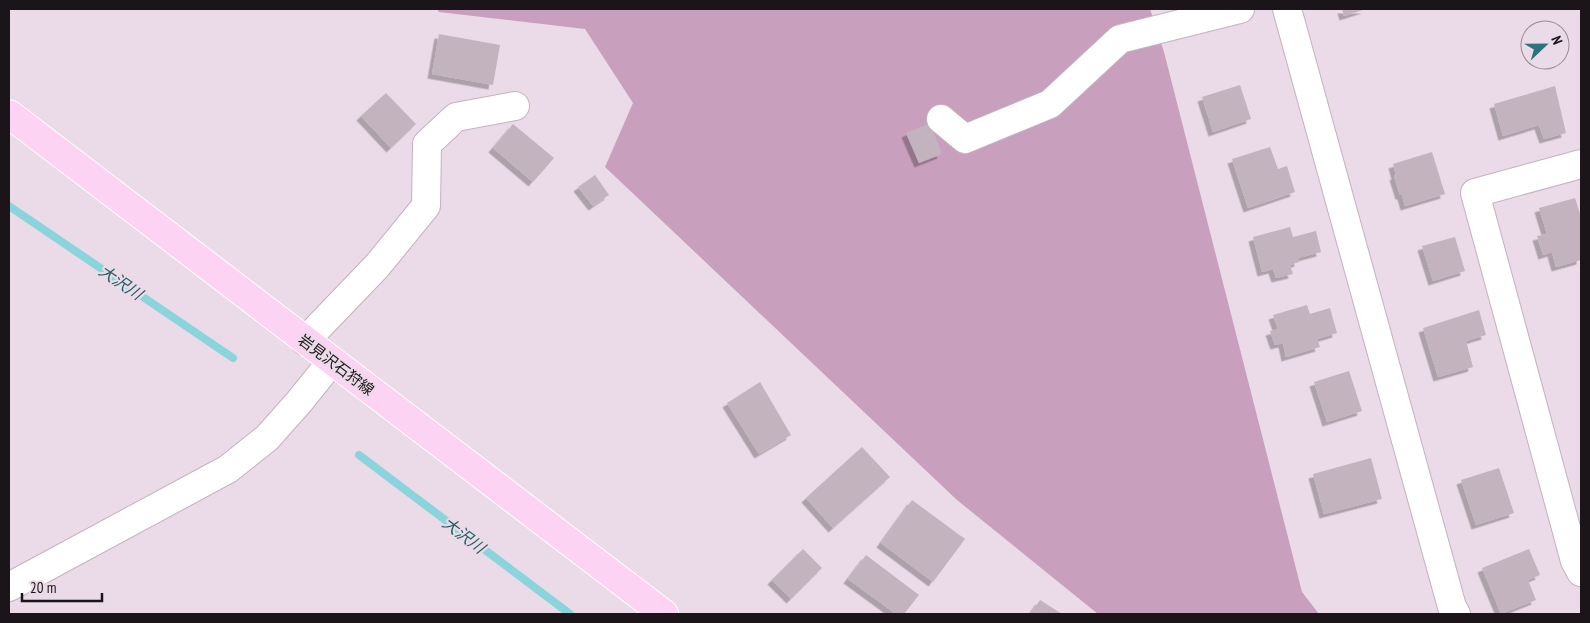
<svg xmlns="http://www.w3.org/2000/svg" width="1590" height="623" viewBox="0 0 1590 623" font-family="'PT Sans Narrow','Noto Sans JP',sans-serif">
<defs>
<filter id="shadow"><feDropShadow dx="-4.5" dy="4.5" stdDeviation="0" flood-color="#0004"/></filter>
</defs>
<rect width="100%" height="100%" fill="#ebdae7"/>
<path fill="#c8a0be" d="M437 9H1150L1164 52 1302 592 1319 614H1098L957 500 605 167 633 103 585 29 439 12Z"/>
<g fill="none" stroke-linecap="round" stroke-linejoin="round">
<g stroke="#8ad5db" stroke-width="8">
<path d="M9 206 233 358"/>
<path d="M359 455 570 614"/>
</g>
</g>
<g fill="#c3b3bf" filter="url(#shadow)">
<path d="M1342 9H1366L1344 16Z"/>
<path d="M439 34 500 45 493 85 432 74Z"/>
<path d="M1240 85 1251 119 1213 132 1202 97Z"/>
<path d="M1555 86 1566 133 1544 139 1539 125 1503 136 1494 104Z"/>
<path d="M386 93 416 124 391 148 361 116Z"/>
<path d="M930 123 942 154 919 163 906 133Z"/>
<path d="M513 124 554 158 533 182 493 148Z"/>
<path d="M1270 147 1278 169 1287 166 1295 192 1248 208 1232 159Z"/>
<path d="M1432 152 1445 194 1405 206 1402 195H1400L1394 176 1396 175 1393 164Z"/>
<path d="M595 175 609 195 593 206 578 187Z"/>
<path d="M1575 198 1581 217V260L1556 267 1552 252 1543 255 1537 236 1547 234 1539 208Z"/>
<path d="M1290 227 1293 237 1316 231 1321 252 1298 258 1299 262 1290 265 1293 274 1276 278 1273 269 1262 272 1253 237Z"/>
<path d="M1455 237 1465 271 1433 281 1422 246Z"/>
<path d="M1307 305 1310 314 1330 308 1337 333 1317 339 1320 347 1286 357 1283 343 1275 345 1270 331 1278 329 1273 315Z"/>
<path d="M1479 310 1486 335 1466 341 1473 367 1438 377 1423 328Z"/>
<path d="M1349 371 1362 411 1327 422 1314 382Z"/>
<path d="M760 382 791 435 759 454 727 403Z"/>
<path d="M862 447 890 477 833 528 806 498Z"/>
<path d="M1371 458 1382 499 1324 514 1313 474Z"/>
<path d="M1499 468 1514 513 1476 525 1461 480Z"/>
<path d="M912 500 965 539 933 582 881 543Z"/>
<path d="M803 549 822 568 791 599 772 580Z"/>
<path d="M1529 549 1540 575 1528 580 1536 600 1501 614 1482 568Z"/>
<path d="M866 555 919 595 904 614H896L848 579Z"/>
<path d="M1040 600 1062 614H1030Z"/>
</g>
<g fill="none" stroke-linecap="round" stroke-linejoin="round">
<defs>
<g id="minor">
<path d="M1287 9 1452 607 1456 614"/>
<path d="M941 119 965 139 1050 104 1120 39 1240 9"/>
<path d="M1581 164 1475 193 1575 561 1581 572"/>
<path d="M305 341 377 266 426 206 427 144 456 117 515 106"/>
<path d="M9 587 228 469 267 438 299 402 332 361"/>
</g>
<path id="major" d="M9 114 664 614"/>
</defs>
<use href="#minor" stroke="#c3b2bf" stroke-width="30"/>
<use href="#major" stroke="#fff" stroke-width="30"/>
<use href="#minor" stroke="#fff" stroke-width="28"/>
<use href="#major" stroke="#fdd3f3" stroke-width="28"/>
</g>
<g text-anchor="middle" stroke-width="4.5" stroke-linejoin="round" paint-order="stroke">
<g font-size="15" fill="#1b151a" stroke="#ebdae7">
<text transform="translate(336 365) rotate(37)" y="5">岩見沢石狩線</text>
</g>
<g font-size="16" font-style="italic" fill="#1f5e63" stroke="#ebdae7">
<text transform="translate(121 282) rotate(34)" y="6">大沢川</text>
<text transform="translate(464 535) rotate(37)" y="6">大沢川</text>
</g>
</g>
<rect width="1590" height="623" fill="none" stroke="#1b151a" stroke-width="20"/>
<g transform="translate(1545 45) rotate(68)"><circle r="24" fill="#ebdae7" stroke="#988b95"/>
<path d="M0-4L9 19L0 12L-9 19Z" fill="#2a747a"/>
<text y="-8" font-size="14" font-weight="bold" text-anchor="middle" fill="#1b151a">N</text>
</g>
<path d="M22 593v8h80v-8" fill="none" stroke="#1b151a" stroke-width="2.5"/>
<text x="30" y="593" font-size="15" fill="#1b151a" stroke="#ebdae7" stroke-width="4" paint-order="stroke">20 m</text>
</svg>
